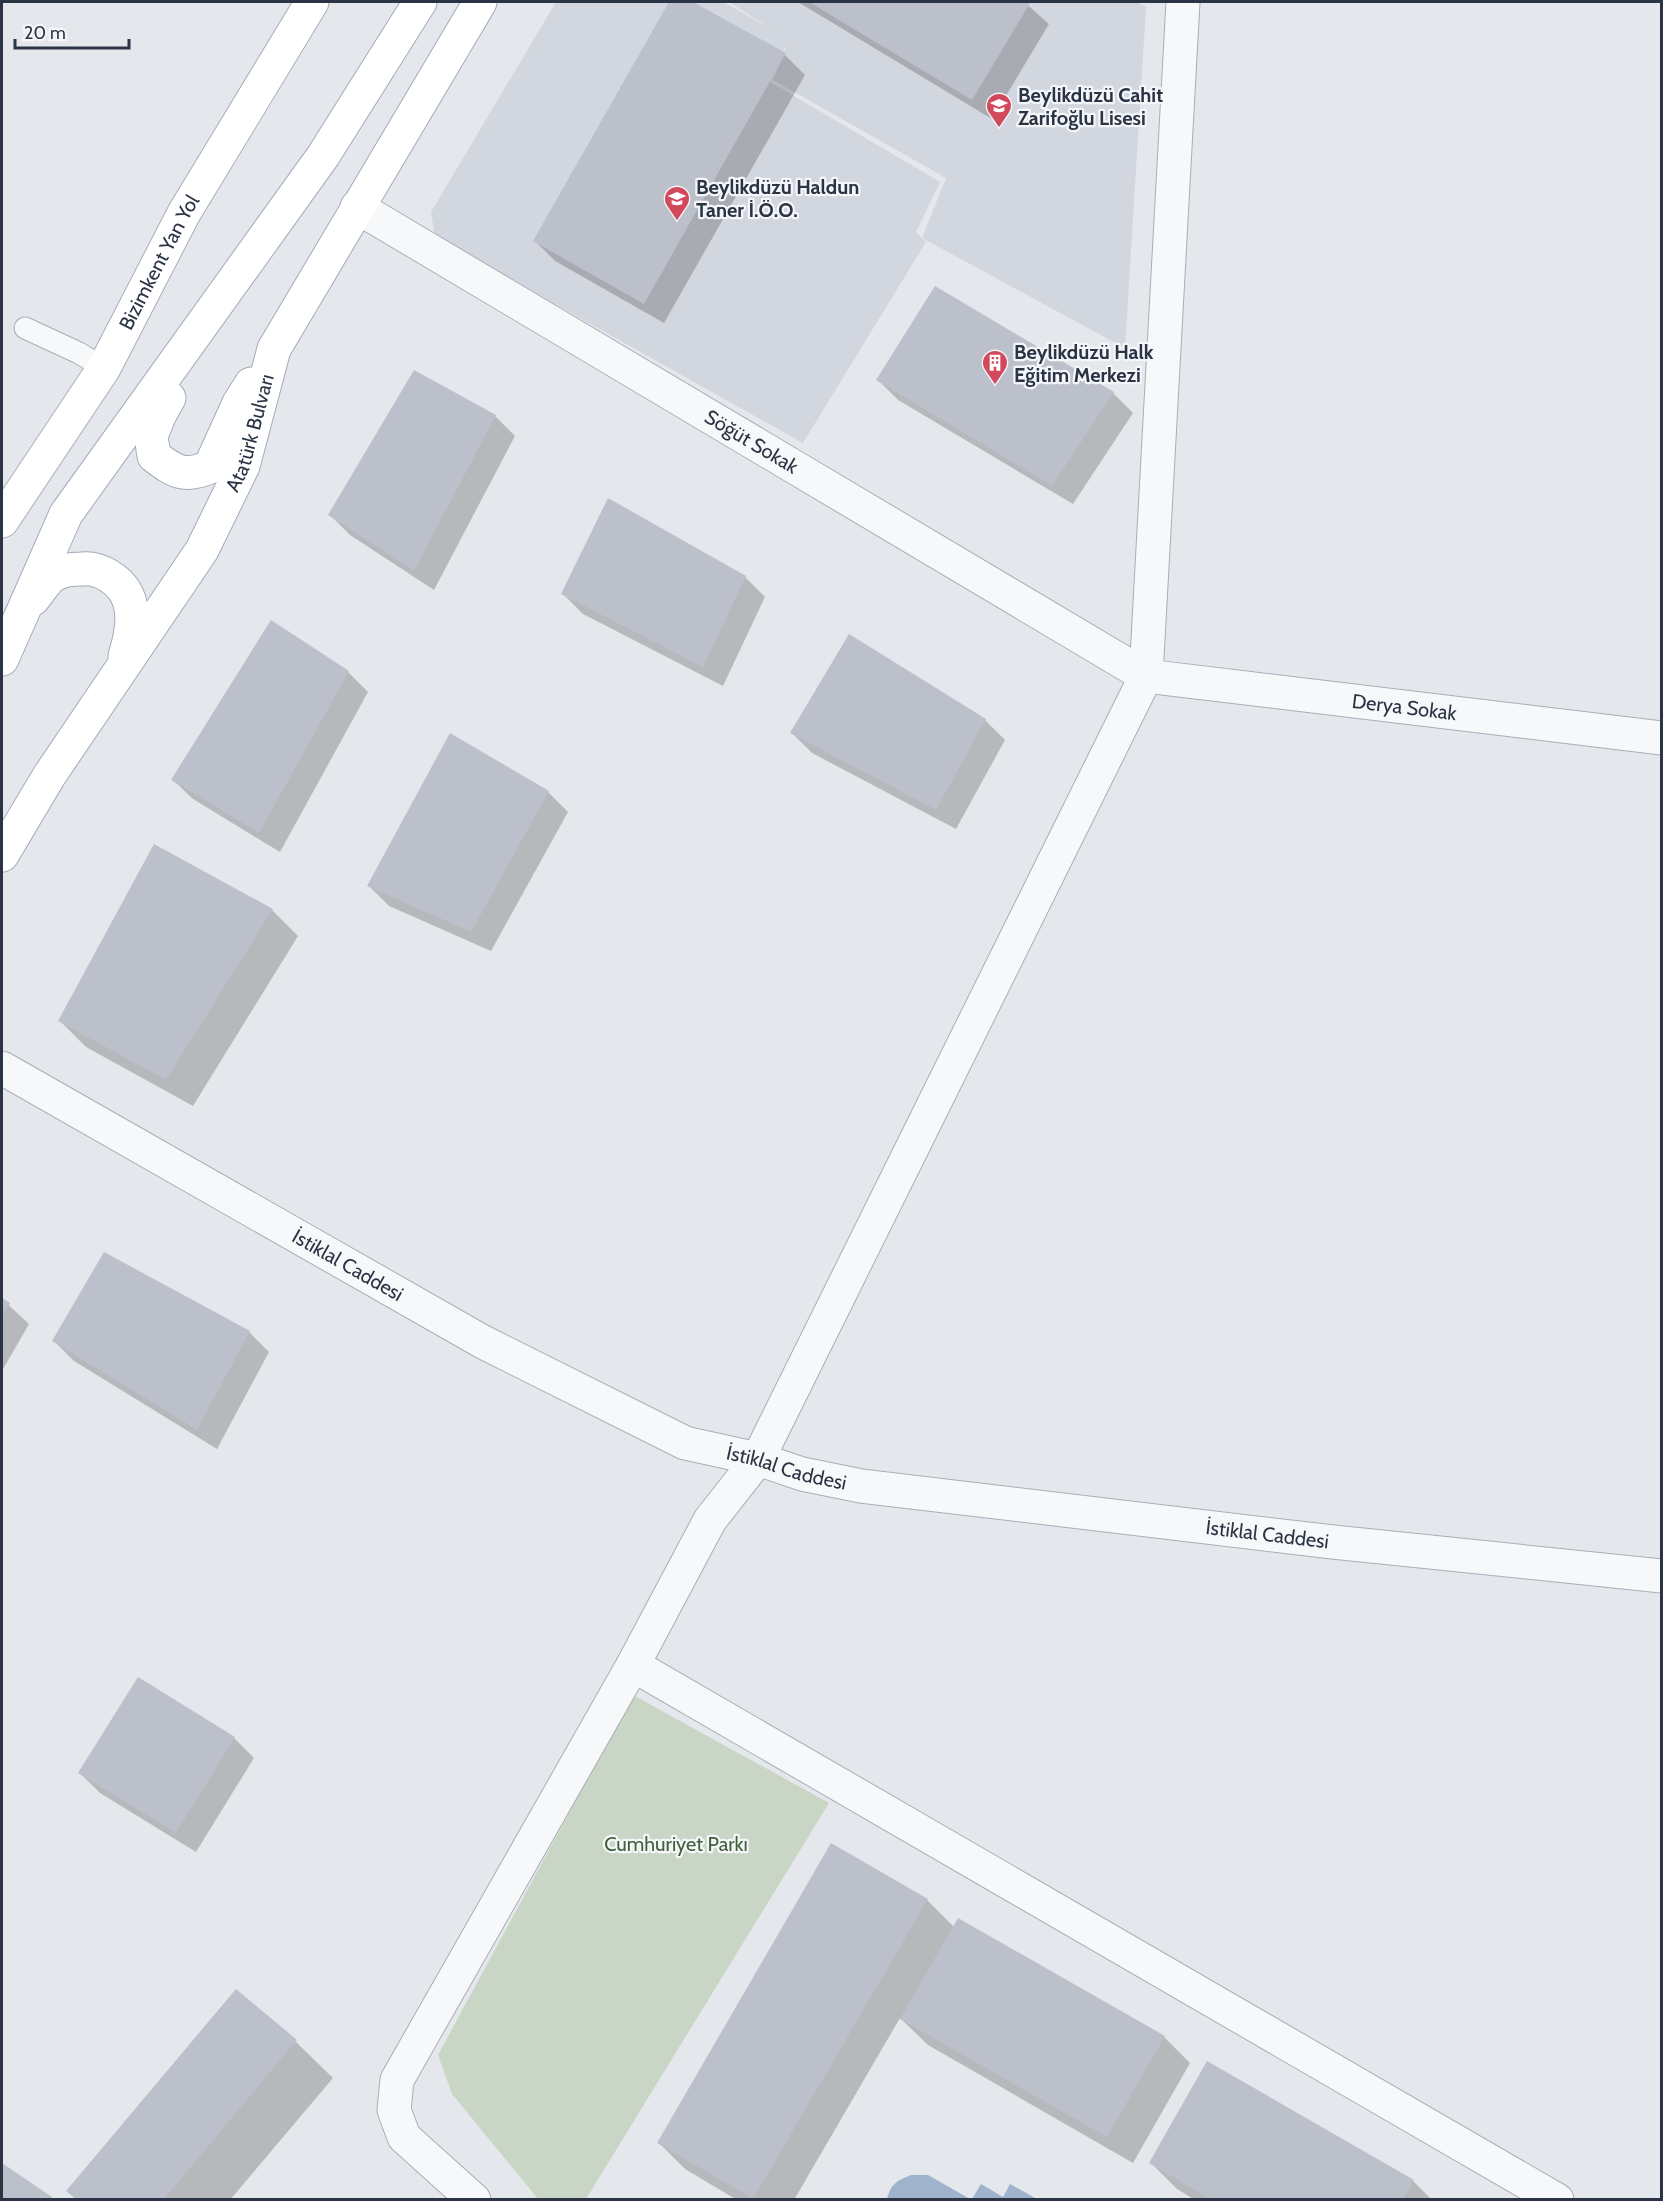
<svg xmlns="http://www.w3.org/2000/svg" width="1663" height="2201" viewBox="0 0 1663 2201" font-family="Cabin,sans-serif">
<rect width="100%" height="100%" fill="#e4e7ec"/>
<path fill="#d2d6de" d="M556 2H723L770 28 729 2H1137L1146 7 1125 348 922 238 946 178 773 80 788 43 767 80 940 182 916 232 926 242 803 443 435 237 431 212Z"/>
<path fill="#c9d6c5" d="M633 1695 829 1803 586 2199H538L452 2094 438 2055Z"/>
<g fill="#9fb4cc">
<path d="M911 2175H928L970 2199H887C890 2185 897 2180 911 2175Z"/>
<path d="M981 2184 1003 2197 1010 2184 1037 2199H972Z"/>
</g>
<g fill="#0003">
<path d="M671 2H690L785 55 805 75 664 323 555 261 535 241Z"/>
<path d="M798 2H1024L1049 24 992 119Z"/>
<path d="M878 380 1113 393 1133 413 1073 504 898 400Z"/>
<path d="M495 416 515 436 434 590 350 535 330 515Z"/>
<path d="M745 577 765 597 723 686 583 614 563 594Z"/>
<path d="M849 636 985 720 1005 740 956 829 812 753 792 733Z"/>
<path d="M348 672 368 692 280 852 193 799 173 780Z"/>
<path d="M548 792 568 812 491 951 389 906 369 886Z"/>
<path d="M272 910 298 936 193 1106 86 1047 60 1021Z"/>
<path d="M2 1299 29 1324 2 1371Z"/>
<path d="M249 1332 269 1352 217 1449 74 1361 54 1341Z"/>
<path d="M139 1679 234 1738 254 1758 196 1852 100 1793 80 1773Z"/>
<path d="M927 1900 954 1927 1164 2037 1190 2063 1133 2163 928 2045 900 2018 794 2200H737L685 2169 659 2143Z"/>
<path d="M296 2042 333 2078 230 2200H77Z"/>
<path d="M1151 2163 1413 2181 1432 2200H1195L1177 2189Z"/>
<path d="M2 2165 51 2198 52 2200H2Z"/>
</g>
<g fill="#bbc0ca">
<path d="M669 2H693L786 53 644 304 533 241Z"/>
<path d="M809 2H1027L1030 3 972 100Z"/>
<path d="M935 286 1114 392 1052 486 876 380Z"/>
<path d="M414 370 496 415 414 571 328 515Z"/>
<path d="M608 498 746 576 703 667 561 594Z"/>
<path d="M271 620 349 671 259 833 171 780Z"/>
<path d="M849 634 986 719 936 810 790 733Z"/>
<path d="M450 733 549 791 471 932 367 886Z"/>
<path d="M154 844 273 909 166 1080 58 1021Z"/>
<path d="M104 1252 250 1331 197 1430 52 1341Z"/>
<path d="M2 1298 10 1303 2 1317Z"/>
<path d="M138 1677 235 1737 176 1833 78 1773Z"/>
<path d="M831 1843 928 1899 753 2199 657 2143Z"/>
<path d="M958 1918 1165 2036 1107 2137 900 2019Z"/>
<path d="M236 1989 297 2040 163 2200H77L66 2191Z"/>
<path d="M1207 2061 1414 2180 1403 2200H1212L1149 2163Z"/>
<path d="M2 2163 52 2197 50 2200H2Z"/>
</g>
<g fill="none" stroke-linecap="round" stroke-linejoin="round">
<defs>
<path id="lane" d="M25 328 79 353 104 368"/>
<g id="street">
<path id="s1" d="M357 207 1146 676 1662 738"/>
<path id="s2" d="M2 1068 483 1342 685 1443 758 1459 802 1474 861 1486 1333 1542 1662 1576"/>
<path d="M633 1665 1557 2200"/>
<path d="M474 2200 404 2137 394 2110 397 2080 633 1665 710 1520 758 1459 1146 676 1183 2"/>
</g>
<g id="secondary">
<path id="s3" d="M2 521 104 368 184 213 312 2"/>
</g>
<g id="primary">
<path d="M169 398 159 416 151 436 154 456C175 472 184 478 210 467L239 403 251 384"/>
<path d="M33 599C39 592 44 583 51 577 59 570 73 569 82 569 92 568 101 571 109 576 139 594 134 627 125 656"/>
<path d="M2 659 66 514 323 156 420 2"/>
<path id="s4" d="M2 855 49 776 202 550 243 466 274 349 480 2"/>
</g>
</defs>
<use href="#lane" stroke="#a9aeb7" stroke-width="23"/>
<use href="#street" stroke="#a9aeb7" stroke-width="35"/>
<use href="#secondary" stroke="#a9aeb7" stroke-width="35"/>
<use href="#primary" stroke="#a3abb8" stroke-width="35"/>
<use href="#lane" stroke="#f7f8fa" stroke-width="21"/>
<use href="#street" stroke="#f7f8fa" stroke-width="33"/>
<use href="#secondary" stroke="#fff" stroke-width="33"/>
<use href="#primary" stroke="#fff" stroke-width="33"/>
</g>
<defs>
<symbol id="school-pin" viewBox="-11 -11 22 30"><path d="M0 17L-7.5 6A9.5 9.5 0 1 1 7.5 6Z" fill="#d1495b" stroke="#f4f6f9"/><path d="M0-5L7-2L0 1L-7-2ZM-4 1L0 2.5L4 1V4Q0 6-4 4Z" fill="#fff"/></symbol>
<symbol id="building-pin" viewBox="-11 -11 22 30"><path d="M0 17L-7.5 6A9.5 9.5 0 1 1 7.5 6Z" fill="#d1495b" stroke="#f4f6f9"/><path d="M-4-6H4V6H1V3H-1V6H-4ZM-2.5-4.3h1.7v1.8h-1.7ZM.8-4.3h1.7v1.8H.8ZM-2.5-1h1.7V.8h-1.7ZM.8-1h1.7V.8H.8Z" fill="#fff"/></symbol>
</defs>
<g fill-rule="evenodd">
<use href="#school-pin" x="984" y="91" width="30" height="40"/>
<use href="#school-pin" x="662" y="184" width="30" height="40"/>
<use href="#building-pin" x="980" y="348" width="30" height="40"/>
</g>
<g text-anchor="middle" stroke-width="4.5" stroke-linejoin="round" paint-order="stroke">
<g font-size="20" font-weight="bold" fill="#2b3445" stroke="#f4f6f9" text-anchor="start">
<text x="1018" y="102">Beylikdüzü Cahit<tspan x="1018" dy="23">Zarifoğlu Lisesi</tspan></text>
<text x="696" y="194">Beylikdüzü Haldun<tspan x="696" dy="23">Taner İ.Ö.O.</tspan></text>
<text x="1014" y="359">Beylikdüzü Halk<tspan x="1014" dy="23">Eğitim Merkezi</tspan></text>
</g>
<g font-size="20" fill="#2b3445" stroke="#f4f6f9">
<text dy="7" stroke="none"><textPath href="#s3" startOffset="303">Bizimkent Yan Yol</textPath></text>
<text dy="7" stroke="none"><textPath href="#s4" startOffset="492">Atatürk Bulvarı</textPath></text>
<text dy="7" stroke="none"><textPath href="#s1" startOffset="459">Söğüt Sokak</textPath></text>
<text dy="7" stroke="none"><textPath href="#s1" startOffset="1178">Derya Sokak</textPath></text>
<text dy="7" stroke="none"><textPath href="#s2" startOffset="398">İstiklal Caddesi</textPath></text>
<text dy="7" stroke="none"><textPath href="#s2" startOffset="884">İstiklal Caddesi</textPath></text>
<text dy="7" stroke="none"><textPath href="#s2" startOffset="1370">İstiklal Caddesi</textPath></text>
</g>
<g font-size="20" fill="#3f6138" stroke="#f4f6f9">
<text x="676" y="1851">Cumhuriyet Parkı</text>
</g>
</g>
<rect width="1663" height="2201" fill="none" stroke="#2b3445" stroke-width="6"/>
<path d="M15 39v9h114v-9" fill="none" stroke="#2b3445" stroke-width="3"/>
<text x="24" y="39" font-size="18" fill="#2b3445" stroke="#f4f6f9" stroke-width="4.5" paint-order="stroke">20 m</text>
</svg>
